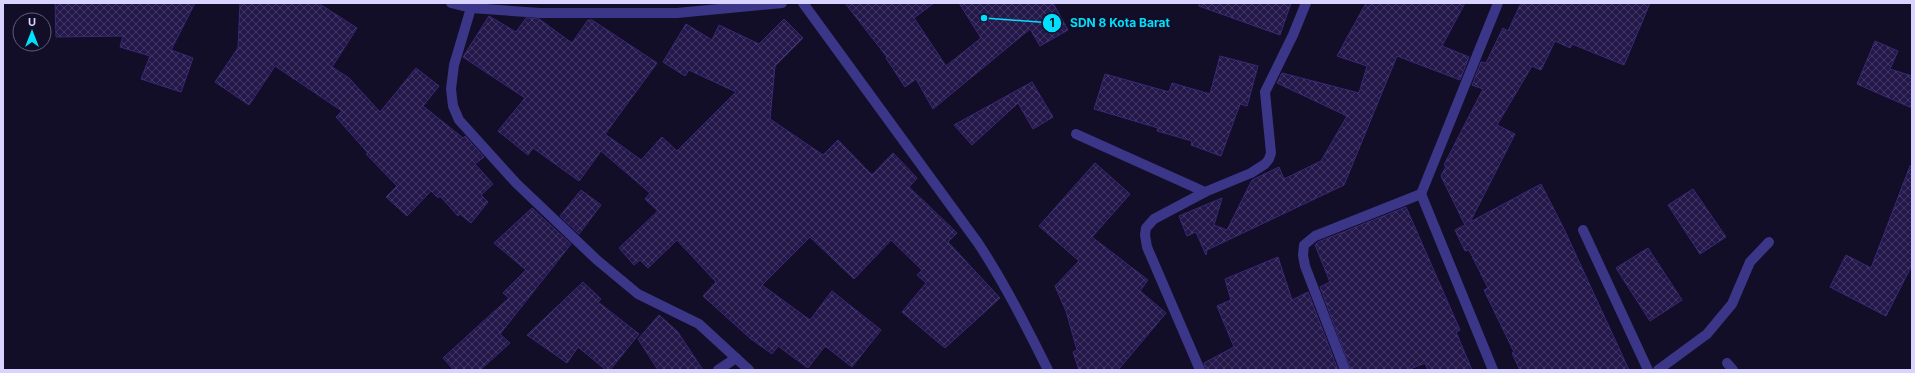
<svg xmlns="http://www.w3.org/2000/svg" width="1915" height="373" viewBox="0 0 1915 373" font-family="Inter,sans-serif">
<defs>
<pattern id="building-cross-hatch" width="8" height="8" patternUnits="userSpaceOnUse"><rect width="8" height="8" fill="#231849"/><path d="M0 0l8 8M0 8l8-8" fill="none" stroke="#423964"/></pattern>
</defs>
<rect width="100%" height="100%" fill="#120e27"/>
<g fill="url(#building-cross-hatch)" stroke="#3a2976">
<path d="M55 3H195L171 50 193 58 181 92 141 79 150 56 120 47 123 36 56 37Z"/>
<path d="M240 3H318L357 28 332 67 349 78 380 112 416 68 439 86 423 106 463 138 465 136 484 157 475 164 493 184 481 195 488 202 471 223 460 214 458 216 440 196 438 198 431 191 407 216 386 197 397 186 366 154 368 153 336 117 342 111 275 66 249 105 215 82 238 48Z"/>
<path d="M845 3H934L914 18 946 66 981 38 959 3H1053L1068 30 1040 46 1030 29 933 109 916 79 905 87 886 58 887 57Z"/>
<path d="M1199 3H1291L1280 35 1199 6Z"/>
<path d="M1366 3H1465L1442 46 1469 57 1460 80 1397 56 1344 185 1207 250 1206 255 1196 232 1187 236 1179 216 1222 198 1214 225 1227 230 1252 180 1279 167 1284 179 1321 161 1347 116 1277 83 1282 73 1359 93 1367 66 1337 56Z"/>
<path d="M1521 3H1650L1624 65 1572 44 1570 48 1555 41 1541 70 1532 66 1497 125 1515 134 1470 222 1541 184 1564 229 1629 370H1520L1512 353 1514 352 1484 290 1488 288 1469 250 1465 251 1455 230 1465 225 1441 176 1446 166 1444 165 1483 89 1472 85 1481 62 1486 63 1503 28 1508 31Z"/>
<path d="M489 16 516 32 526 18 539 19 572 43 588 20H592L657 63 605 134 641 160 662 137 677 151 736 92 689 70 685 76 663 62 686 24 712 40 719 25 759 44 784 19 803 38 775 66 770 119 823 155 838 140 872 175 893 153 917 178 909 187 957 233 948 242 1000 298 945 348 902 312 926 283 917 275 922 270 891 240 854 279 810 237 762 285 810 320 832 291 881 330 852 367 825 346 808 368 778 346 772 354 751 339 703 296 716 282 677 240 648 268 640 260 634 265 619 248 658 211 645 199 650 193 601 151 579 181 533 148 528 155 498 131 525 98 463 57Z"/>
<path d="M1875 41 1898 51 1890 69 1912 76V108L1857 84Z"/>
<path d="M1220 56 1258 66 1247 106 1240 104 1221 156 1191 145 1192 141 1157 131 1158 128 1094 109 1105 74 1169 92 1172 83 1210 94Z"/>
<path d="M1032 82 1053 117 1033 129 1018 103 972 145 954 125Z"/>
<path d="M1095 163 1130 194 1092 237 1148 280 1140 291 1166 313 1118 370H1079L1073 352 1077 350 1066 311 1055 286 1079 261 1039 226Z"/>
<path d="M1910 166H1912V265L1886 316 1830 287 1846 255 1871 268Z"/>
<path d="M1693 189 1726 237 1700 254 1668 205Z"/>
<path d="M581 190 601 205 579 234 560 216Z"/>
<path d="M1406 207 1460 330 1456 332 1472 370H1428L1425 363 1408 370H1351L1320 287 1330 282 1315 245 1318 242Z"/>
<path d="M532 208 571 244 500 334 510 343 480 370H454L443 358 509 298 503 293 526 270 494 243Z"/>
<path d="M1648 248 1682 300 1650 321 1616 268Z"/>
<path d="M1278 257 1292 300 1308 292 1338 370H1206L1204 363 1234 347 1217 306 1231 300 1225 279Z"/>
<path d="M583 282 601 299 598 302 639 334 610 370H606L578 347 567 363 527 335Z"/>
<path d="M659 315 677 331 703 370H658L638 339Z"/>
</g>
<g fill="none" stroke-linecap="round" stroke-linejoin="round">
<g stroke="#3b3688" stroke-width="10">
<path d="M451 3 471 8 540 13H677L782 3"/>
<path d="M803 3 978 243C1005 284 1026 326 1048 370"/>
<path d="M471 8 454 65 451 89 453 106 459 120 516 183 597 260 638 294 699 324 749 370"/>
<path d="M1076 134 1205 192"/>
<path d="M1421 194 1498 3"/>
<path d="M1583 230 1648 370"/>
<path d="M1727 363 1733 370"/>
<path d="M718 370 736 358"/>
<path d="M1200 370 1147 247 1145 235 1146 228 1154 219 1205 192 1251 173 1265 164 1269 159 1271 153 1265 92 1293 35 1306 3"/>
<path d="M1345 370 1305 266 1303 255 1304 245 1315 236 1421 194 1493 370"/>
<path d="M1658 370 1707 334 1732 304 1750 262 1769 242"/>
</g>
</g>
<path fill="none" stroke="#00e0fe" stroke-width="1.5" d="M984 18L1052 23"/>
<g fill="#00e0fe" stroke="#120e27" stroke-width="1.5">
<circle cx="984" cy="18" r="4"/>
<circle cx="1052" cy="23" r="10"/>
</g>
<g font-size="12" text-anchor="middle" font-weight="bold" fill="#111">
<text x="1052" y="27">1</text>
</g>
<g font-size="12" text-anchor="middle" font-weight="bold" fill="#00e0fe" stroke="#120e27" stroke-width="3.5" stroke-linejoin="round" paint-order="stroke">
<text x="1120" y="27">SDN 8 Kota Barat</text>
</g>
<rect width="1915" height="373" fill="none" stroke="#d9d3ff" stroke-width="8"/>
<g transform="translate(32 32)"><circle r="19" fill="#120e27" stroke="#625d7d"/>
<path d="M0-3L7 15L0 10L-7 15Z" fill="#00e0fe"/>
<text y="-6" font-size="11" font-weight="bold" text-anchor="middle" fill="#d9d3ff">U</text>
</g>
</svg>
